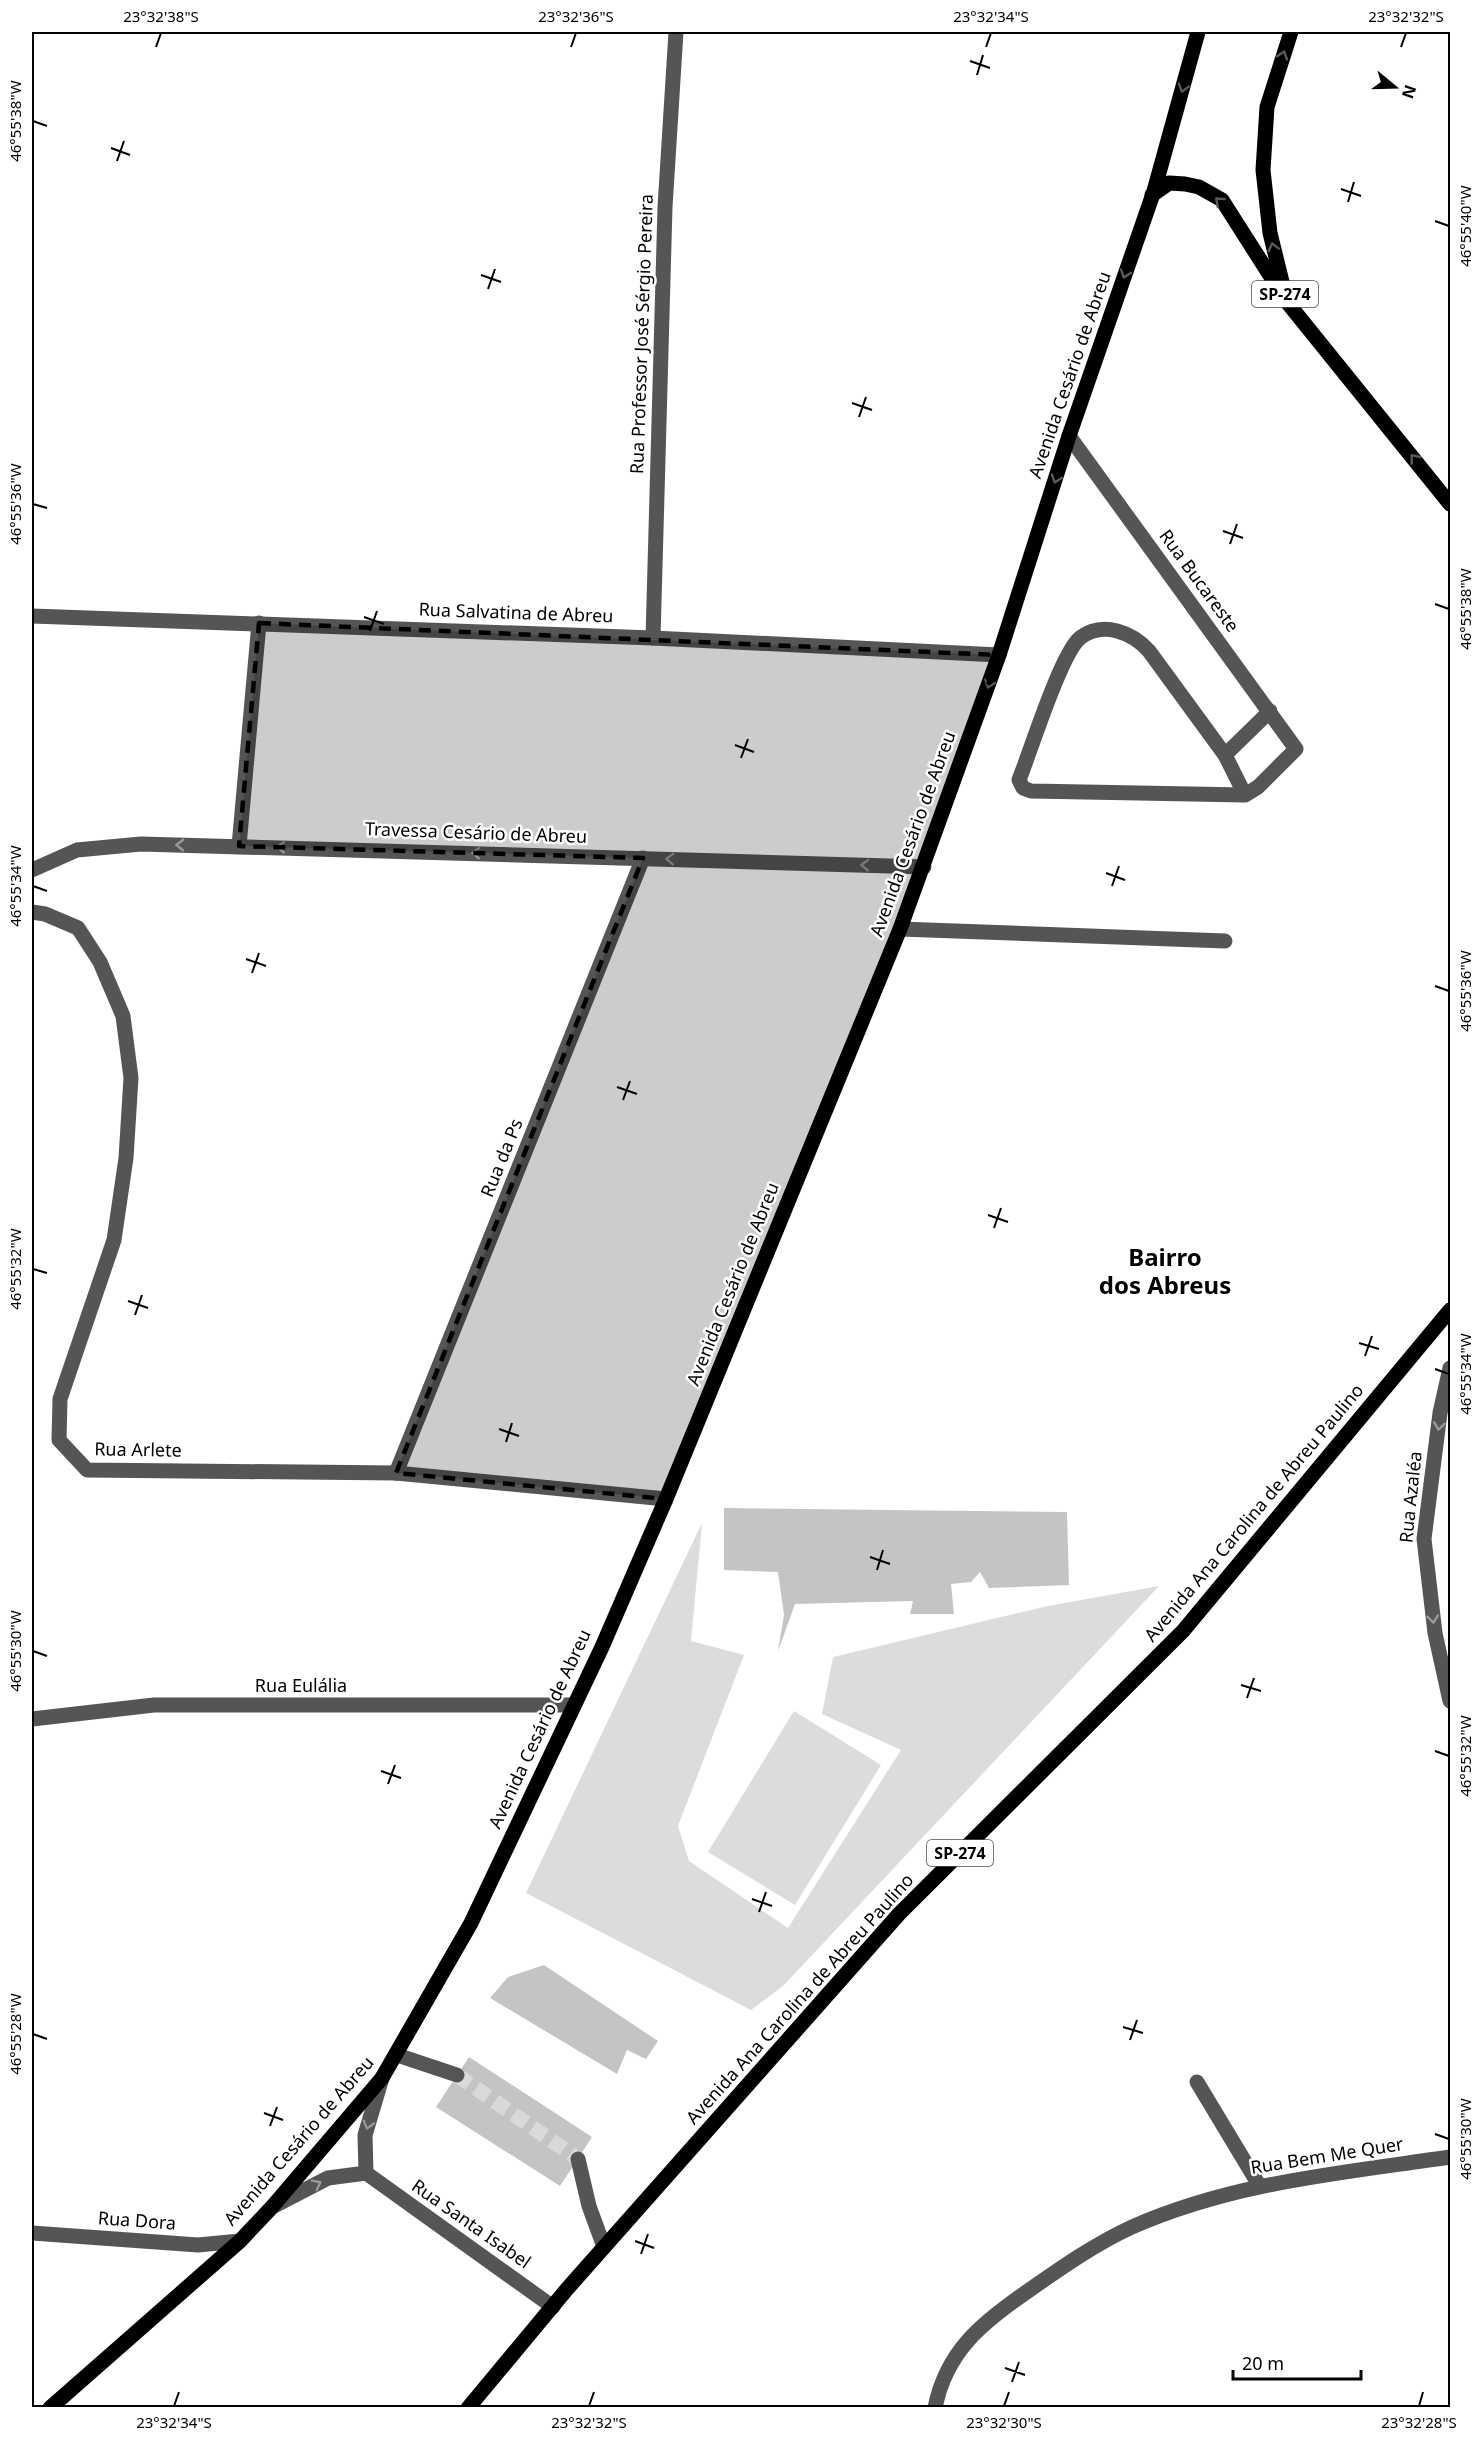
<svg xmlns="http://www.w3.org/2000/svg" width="1482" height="2439" viewBox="0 0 1482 2439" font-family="'Noto Sans',sans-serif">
<rect width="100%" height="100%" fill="#fff"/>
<g fill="#dcdcdc">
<path d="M702 1523 691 1641 744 1655 678 1826 689 1861 788 1928 901 1750 822 1714 833 1657 1048 1606 1159 1586 783 1986 751 2010 526 1893Z"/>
<path d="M794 1711 881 1765 795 1905 708 1852Z"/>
</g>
<g fill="#c4c4c4">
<path d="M724 1508 1067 1512 1069 1585 989 1588 980 1572 971 1582 951 1584 954 1614H910L913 1601 795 1604 778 1651 784 1615 778 1572 724 1570Z"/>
<path d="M544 1965 658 2041 646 2059 627 2050 617 2074 490 1998 508 1977Z"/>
<path d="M469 2057 592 2137 560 2186 436 2107Z"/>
</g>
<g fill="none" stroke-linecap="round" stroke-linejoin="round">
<path stroke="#d9d9d9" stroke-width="15" stroke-dasharray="15 8" stroke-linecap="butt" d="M457 2075 578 2159"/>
<g stroke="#555" stroke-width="15">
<path d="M1069 436 1296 749 1258 787 1245 795 1031 791 1023 788 1019 780 1022 772C1032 746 1062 652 1080 638 1103 620 1133 633 1149 651L1225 755 1245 795"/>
<path d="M32 616 653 638 999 655"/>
<path d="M653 638 665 207 676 32"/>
<path d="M1225 755 1270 711"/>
<path d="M239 846 259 623"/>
<path d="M32 870 77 850 141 844 924 867"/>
<path d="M32 912 45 914 78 928 100 962 123 1016 131 1078 126 1158 114 1240 60 1399 59 1440 87 1470 396 1473 666 1499"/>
<path d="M900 929 1225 941"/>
<path d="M1450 1368 1440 1413 1424 1539 1435 1633 1450 1701"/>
<path d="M396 1473 643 858"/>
<path d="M32 1719 154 1705H572"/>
<path d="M397 2055 457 2075"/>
<path d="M1197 2082 1259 2185"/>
<path d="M578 2159 589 2206 604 2247"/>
<path d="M366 2173 365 2135 382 2078"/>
<path d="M272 2207 328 2178 366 2173 553 2307"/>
<path d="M32 2233 198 2245 240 2241"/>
<path d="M935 2408C946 2351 983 2322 1028 2291 1061 2268 1095 2244 1132 2227 1234 2182 1342 2173 1450 2157"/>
</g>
<g stroke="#000" stroke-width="15">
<path d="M1291 32 1267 107 1263 170 1270 233 1287 302 1450 504"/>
<path d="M1152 195 1169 183 1185 184 1199 187 1222 200 1280 291"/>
<path d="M50 2408 240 2241 272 2207 382 2078 471 1923 602 1647 666 1499 900 929 999 655 1069 436 1154 191 1198 32"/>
<path d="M468 2408 567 2289 899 1914 1183 1631 1450 1310"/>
</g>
</g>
<defs><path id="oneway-chevron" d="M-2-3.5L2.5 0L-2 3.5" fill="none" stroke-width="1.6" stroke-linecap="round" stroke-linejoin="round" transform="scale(1.5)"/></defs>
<g stroke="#595959">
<use href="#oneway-chevron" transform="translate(1283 55) rotate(-72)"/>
<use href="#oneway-chevron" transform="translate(1183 88) rotate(106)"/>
<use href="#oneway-chevron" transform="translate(1219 201) rotate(-138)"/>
<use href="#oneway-chevron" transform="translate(1273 247) rotate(-104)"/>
<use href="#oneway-chevron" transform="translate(1125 274) rotate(109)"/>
<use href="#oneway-chevron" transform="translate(1414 458) rotate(-129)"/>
<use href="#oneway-chevron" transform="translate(1056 479) rotate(108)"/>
<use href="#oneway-chevron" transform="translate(989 684) rotate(110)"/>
</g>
<g stroke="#999">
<use href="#oneway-chevron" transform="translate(180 845) rotate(-179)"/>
<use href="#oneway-chevron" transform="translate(281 847) rotate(-178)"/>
<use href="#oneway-chevron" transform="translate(476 853) rotate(-178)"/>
<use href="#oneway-chevron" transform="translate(670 859) rotate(-178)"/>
<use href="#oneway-chevron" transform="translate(865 865) rotate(-178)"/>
<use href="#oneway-chevron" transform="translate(1439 1426) rotate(98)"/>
<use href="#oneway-chevron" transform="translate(1433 1619) rotate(83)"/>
<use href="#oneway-chevron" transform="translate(368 2125) rotate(106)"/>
<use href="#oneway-chevron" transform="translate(317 2184) rotate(-27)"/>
</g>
<path fill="#000" fill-opacity="0.2" stroke="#000" stroke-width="4.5" stroke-dasharray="12 8" stroke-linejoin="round" d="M259 623 999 655 900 929 666 1499 396 1473 643 858 239 846Z"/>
<path fill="none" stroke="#000" stroke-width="2" d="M156 47 161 33M571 47 576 33M986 47 991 33M1401 47 1406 33M970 61 990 68M977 75 983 55M33 121 47 126M111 148 130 155M117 161 124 141M1341 189 1361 196M1348 202 1354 182M1435 221 1449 226M481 275 501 282M488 289 495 269M852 403 872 410M859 417 866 397M33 504 47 508M1223 531 1243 538M1230 544 1237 524M1435 604 1449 609M364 617 384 624M370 631 377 611M735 745 754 752M741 758 748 739M1106 873 1125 880M33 886 47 891M1112 886 1119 866M246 959 266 966M252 973 259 953M1435 986 1449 991M617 1087 637 1094M623 1100 630 1081M988 1215 1008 1222M994 1228 1001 1208M33 1269 47 1273M128 1301 148 1308M135 1315 142 1295M1359 1343 1379 1349M1365 1356 1372 1336M1435 1369 1449 1374M499 1429 519 1436M506 1442 512 1423M870 1557 890 1564M877 1570 883 1550M33 1651 47 1656M1241 1685 1261 1691M1247 1698 1254 1678M1435 1751 1449 1756M381 1771 401 1778M388 1784 395 1765M752 1899 772 1906M759 1912 766 1892M1123 2027 1143 2033M33 2034 47 2039M1130 2040 1137 2020M264 2113 283 2120M270 2126 277 2107M1435 2134 1449 2139M635 2241 654 2248M641 2254 648 2234M1005 2368 1025 2375M1012 2382 1019 2362M174 2406 179 2392M589 2406 594 2392M1004 2406 1009 2392M1419 2406 1423 2392"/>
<g text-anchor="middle" stroke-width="5" stroke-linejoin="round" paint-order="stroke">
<g fill="#fff" stroke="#4c4c4c" stroke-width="1.5">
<rect x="1252" y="281" width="66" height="26" rx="4.5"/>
<rect x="927" y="1840" width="66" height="26" rx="4.5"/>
</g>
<g font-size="16" font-weight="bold" fill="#000">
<text x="1285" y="300">SP-274</text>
<text x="960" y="1859">SP-274</text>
</g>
<g font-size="18" fill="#000" stroke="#fff">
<text transform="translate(642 334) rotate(-88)" y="6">Rua Professor José Sérgio Pereira</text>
<text transform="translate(1070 375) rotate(-71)" y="6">Avenida Cesário de Abreu</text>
<text transform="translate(1199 581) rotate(54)" y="6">Rua Bucareste</text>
<text transform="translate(516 613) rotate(2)" y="6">Rua Salvatina de Abreu</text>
<text transform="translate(476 833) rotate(2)" y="6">Travessa Cesário de Abreu</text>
<text transform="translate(913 834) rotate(-70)" y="6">Avenida Cesário de Abreu</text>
<text transform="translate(502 1158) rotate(-68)" y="6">Rua da Ps</text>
<text transform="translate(733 1284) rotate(-68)" y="6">Avenida Cesário de Abreu</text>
<text transform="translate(138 1450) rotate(1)" y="6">Rua Arlete</text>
<text transform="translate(1411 1497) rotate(-84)" y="6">Rua Azaléa</text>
<text transform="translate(1254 1513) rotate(-50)" y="6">Avenida Ana Carolina de Abreu Paulino</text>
<text x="301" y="1692">Rua Eulália</text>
<text transform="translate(540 1729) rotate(-65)" y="6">Avenida Cesário de Abreu</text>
<text transform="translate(800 1999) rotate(-48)" y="6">Avenida Ana Carolina de Abreu Paulino</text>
<text transform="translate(299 2141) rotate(-49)" y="6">Avenida Cesário de Abreu</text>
<text transform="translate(1327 2156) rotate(-9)" y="6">Rua Bem Me Quer</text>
<text transform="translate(137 2221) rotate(4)" y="6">Rua Dora</text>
<text transform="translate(471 2224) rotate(35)" y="6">Rua Santa Isabel</text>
</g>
<g font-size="24" font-weight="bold" fill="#000" stroke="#fff">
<text x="1165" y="1266">Bairro<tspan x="1165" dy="28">dos Abreus</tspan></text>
</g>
</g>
<rect width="1482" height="2439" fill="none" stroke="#ffffff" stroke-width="66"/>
<g transform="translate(1395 87) rotate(109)" stroke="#ffffff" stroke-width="4.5" paint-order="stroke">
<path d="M0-4.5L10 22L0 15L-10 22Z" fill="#000000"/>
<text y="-9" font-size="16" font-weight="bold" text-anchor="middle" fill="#000000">N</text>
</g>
<path d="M1233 2370v9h128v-9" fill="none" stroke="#000000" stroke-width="3"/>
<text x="1242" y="2370" font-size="18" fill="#000000" stroke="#ffffff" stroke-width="4.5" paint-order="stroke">20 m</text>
<rect x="33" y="33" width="1416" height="2373" fill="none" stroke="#000" stroke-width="2"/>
<g font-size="15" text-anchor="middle" fill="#000">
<text x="161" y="22">23°32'38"S</text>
<text x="576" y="22">23°32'36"S</text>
<text x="991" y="22">23°32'34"S</text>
<text x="1406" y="22">23°32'32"S</text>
<text transform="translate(16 121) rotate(-90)" y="5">46°55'38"W</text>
<text transform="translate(1466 226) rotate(-90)" y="5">46°55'40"W</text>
<text transform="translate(16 504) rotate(-90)" y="5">46°55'36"W</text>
<text transform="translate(1466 609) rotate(-90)" y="5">46°55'38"W</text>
<text transform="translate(16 886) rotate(-90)" y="5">46°55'34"W</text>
<text transform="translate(1466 991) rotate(-90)" y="5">46°55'36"W</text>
<text transform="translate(16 1269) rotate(-90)" y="5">46°55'32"W</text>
<text transform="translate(1466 1374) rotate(-90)" y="5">46°55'34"W</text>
<text transform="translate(16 1651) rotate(-90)" y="5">46°55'30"W</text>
<text transform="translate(1466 1756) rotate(-90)" y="5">46°55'32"W</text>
<text transform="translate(16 2034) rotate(-90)" y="5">46°55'28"W</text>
<text transform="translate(1466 2139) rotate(-90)" y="5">46°55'30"W</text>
<text x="174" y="2428">23°32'34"S</text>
<text x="589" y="2428">23°32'32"S</text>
<text x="1004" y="2428">23°32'30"S</text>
<text x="1419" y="2428">23°32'28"S</text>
</g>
</svg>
